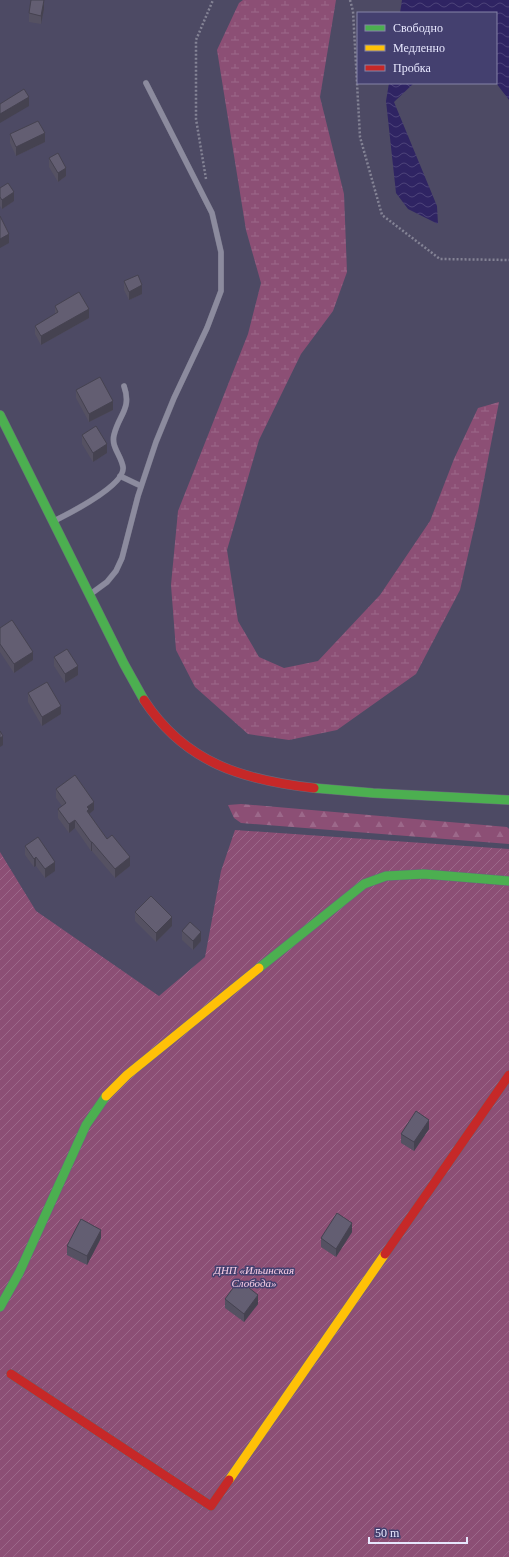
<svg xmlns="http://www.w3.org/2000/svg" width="509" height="1557" viewBox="0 0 509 1557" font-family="'Times New Roman',serif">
<defs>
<pattern id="forest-firs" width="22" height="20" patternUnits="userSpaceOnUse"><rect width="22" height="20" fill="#8c4f75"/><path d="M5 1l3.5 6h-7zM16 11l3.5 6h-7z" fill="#9c688a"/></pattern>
<pattern id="wetland-marsh" width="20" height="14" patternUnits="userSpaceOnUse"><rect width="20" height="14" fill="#8c4f75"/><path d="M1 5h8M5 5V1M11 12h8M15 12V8" fill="none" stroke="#9c688a"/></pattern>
<pattern id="garden-furrows" width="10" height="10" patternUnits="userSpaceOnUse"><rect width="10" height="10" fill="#8c4f75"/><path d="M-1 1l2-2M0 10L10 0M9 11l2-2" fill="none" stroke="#9c688a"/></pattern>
<pattern id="water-waves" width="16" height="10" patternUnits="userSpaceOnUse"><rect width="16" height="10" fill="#2f2463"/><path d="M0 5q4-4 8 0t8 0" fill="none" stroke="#4d447a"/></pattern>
</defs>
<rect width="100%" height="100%" fill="#4d4a64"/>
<path fill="url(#forest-firs)" d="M241 804 507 827 509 829V844L241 823 234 818 228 805Z"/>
<path fill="url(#wetland-marsh)" d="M243 0H336L320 97 344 194 347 272 333 311 301 354 259 440 227 550 238 621 259 657 284 668 318 661 380 595 430 521 454 459 478 408 499 402 478 511 460 590 416 674 337 730 289 740 248 734 195 687 176 650 171 585 178 511 248 334 261 283 246 230 217 50 239 3Z"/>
<path fill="url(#garden-furrows)" d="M235 830 509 849V1557H0V852L36 911 159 996 205 957 221 871Z"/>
<g fill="url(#water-waves)">
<path d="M402 0H509V100L496 83V13H400Z"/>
<path d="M389 83H414L394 102 437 206 438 224 408 209 396 193 386 101Z"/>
</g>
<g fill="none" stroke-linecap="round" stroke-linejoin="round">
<defs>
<g id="lane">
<path d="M120 476 141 486"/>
<path d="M56 520C70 513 126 485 123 467 121 455 111 447 114 435 119 414 132 409 124 386"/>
<path d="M92 593 107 582 116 571 122 558 138 496 156 442 174 398 207 328 221 291V252L212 213 146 83"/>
</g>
<g id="fast">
<path d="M0 415 124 664 144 700"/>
<path d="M314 788 373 793 509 800"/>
<path d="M259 968 364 884 386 876 424 874 509 881"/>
<path d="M0 1307 19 1273 86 1125 106 1096"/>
</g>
<g id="slow">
<path d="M106 1096 127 1075 259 968"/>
<path d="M229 1480 385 1254"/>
</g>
<g id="jam">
<path d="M144 700C185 763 243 780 314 788"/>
<path d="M385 1254 509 1075"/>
<path d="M11 1374 211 1506 229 1480"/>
</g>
</defs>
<use href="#lane" stroke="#68677b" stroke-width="6"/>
<use href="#fast" stroke="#68677b" stroke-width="10"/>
<use href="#slow" stroke="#68677b" stroke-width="10"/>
<use href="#jam" stroke="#68677b" stroke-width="10"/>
<g stroke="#848395" stroke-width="2.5" stroke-dasharray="2 2" stroke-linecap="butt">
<path d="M350 0 353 11 360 137 382 215 440 259 509 260"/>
<path d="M206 179 196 119V40L213 0"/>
</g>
<use href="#lane" stroke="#8c8b9e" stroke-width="5.5"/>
<use href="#fast" stroke="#4caf50" stroke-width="9"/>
<use href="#slow" stroke="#ffc107" stroke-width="9"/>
<use href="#jam" stroke="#c62828" stroke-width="9"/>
</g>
<g fill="#555162">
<path d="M44 9 41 24 29 22V13Z"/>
<path d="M10 134 45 142 16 156 10 143Z"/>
<path d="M49 158 66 176 58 182 49 167Z"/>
<path d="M0 188 14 201 2 209 0 206Z"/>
<path d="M124 281 142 294 129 300 124 290Z"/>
<path d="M55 306 89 318 41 345 35 334V326L55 314Z"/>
<path d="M76 390 113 410 89 422 76 398Z"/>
<path d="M82 435 107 453 93 462 82 444Z"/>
<path d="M0 628 33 660 14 673 0 652Z"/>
<path d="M54 657 78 675 65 683 54 666Z"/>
<path d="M28 693 61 714 42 726 28 702Z"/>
<path d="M56 789 94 810 89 814 107 839 130 866 115 878 92 851H91L75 828 69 833 58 818V809L62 806 56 798Z"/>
<path d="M25 846 55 871 45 878 36 866 34 867 25 855Z"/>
<path d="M135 912 172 926 156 942 135 921Z"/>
<path d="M182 931 201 941 193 950 182 940Z"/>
<path d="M429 1129 414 1151 401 1143V1134Z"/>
<path d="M352 1232 336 1257 321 1247V1238Z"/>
<path d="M101 1238 87 1265 67 1255V1246Z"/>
<path d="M225 1299 258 1304 244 1322 225 1308Z"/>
</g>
<g fill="#454250">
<path d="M44 0V9L41 24V16Z"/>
<path d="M29 97V106L0 123V114Z"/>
<path d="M45 133V142L16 156V147Z"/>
<path d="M66 168V176L58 182V173Z"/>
<path d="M14 192V201L2 209V200Z"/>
<path d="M9 234V243L0 248V239Z"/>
<path d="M142 285V294L129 300V292Z"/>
<path d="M89 309V318L41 345V336Z"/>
<path d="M113 401V410L89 422V414Z"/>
<path d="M107 444V453L93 462V453Z"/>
<path d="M33 652V660L14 673V664Z"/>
<path d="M78 666V675L65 683V674Z"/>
<path d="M61 706V714L42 726V717Z"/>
<path d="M3 736V745L0 747V738Z"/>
<path d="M94 802V810L89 814 87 811V807Z"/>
<path d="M75 820V828L69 833V824Z"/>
<rect x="91" y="842" width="1" height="9"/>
<path d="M36 857V866L34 867V859Z"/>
<path d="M130 857V866L115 878V869Z"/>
<path d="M55 862V871L45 878V869Z"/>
<path d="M172 917V926L156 942V933Z"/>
<path d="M201 932V941L193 950V941Z"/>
<path d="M429 1120V1129L414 1151V1142Z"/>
<path d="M352 1223V1232L336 1257V1249Z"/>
<path d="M101 1230V1238L87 1265V1256Z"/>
<path d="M258 1295V1304L244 1322V1314Z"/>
</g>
<g fill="#635e72" stroke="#454250">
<path d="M31 0H44L41 16 29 13Z"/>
<path d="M24 89 29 97 0 114V104Z"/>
<path d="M38 121 45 133 16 147 10 134Z"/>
<path d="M58 153 66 168 58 173 49 158Z"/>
<path d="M8 183 14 192 2 200 0 197V188Z"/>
<path d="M0 216 9 234 0 239Z"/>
<path d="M138 275 142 285 129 292 124 281Z"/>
<path d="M79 292 89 309 41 336 35 326 58 312 55 306Z"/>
<path d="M100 377 113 401 89 414 76 390Z"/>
<path d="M96 426 107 444 93 453 82 435Z"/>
<path d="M12 620 33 652 14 664 0 644V628Z"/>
<path d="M67 649 78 666 65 674 54 657Z"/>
<path d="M47 682 61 706 42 717 28 693Z"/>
<path d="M0 731 3 736 0 738Z"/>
<path d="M75 775 94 802 87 807 89 809 87 811 107 839 112 835 130 857 115 869 92 842H91L75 820 69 824 58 809 66 803 56 789Z"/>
<path d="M38 837 55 862 45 869 36 857 34 859 25 846Z"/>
<path d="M151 896 172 917 156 933 135 912Z"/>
<path d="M190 922 201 932 193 941 182 931Z"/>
<path d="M416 1111 429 1120 414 1142 401 1134Z"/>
<path d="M337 1213 352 1223 336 1249 321 1238Z"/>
<path d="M81 1219 101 1230 87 1256 67 1246Z"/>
<path d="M239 1280 258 1295 244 1314 225 1299Z"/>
</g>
<g text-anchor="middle" stroke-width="3" stroke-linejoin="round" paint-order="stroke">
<g font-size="11" font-style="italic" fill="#fbcfe6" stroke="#44406f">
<text x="254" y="1274">ДНП «Ильинская<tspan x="254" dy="13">Слобода»</tspan></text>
</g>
</g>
<rect x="357" y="12" width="140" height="72" fill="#44406f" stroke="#8583a8"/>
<rect x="365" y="25" width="20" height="6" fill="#4caf50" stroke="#8583a8"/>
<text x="393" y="32" font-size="12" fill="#e7e7fe">Свободно</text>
<rect x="365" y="45" width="20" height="6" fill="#ffc107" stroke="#8583a8"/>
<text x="393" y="52" font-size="12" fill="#e7e7fe">Медленно</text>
<rect x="365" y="65" width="20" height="6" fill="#c62828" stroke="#8583a8"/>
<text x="393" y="72" font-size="12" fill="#e7e7fe">Пробка</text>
<path d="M369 1537v6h98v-6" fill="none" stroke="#e7e7fe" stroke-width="2"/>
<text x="375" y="1537" font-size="12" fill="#e7e7fe" stroke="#44406f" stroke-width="3" paint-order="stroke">50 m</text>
</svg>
